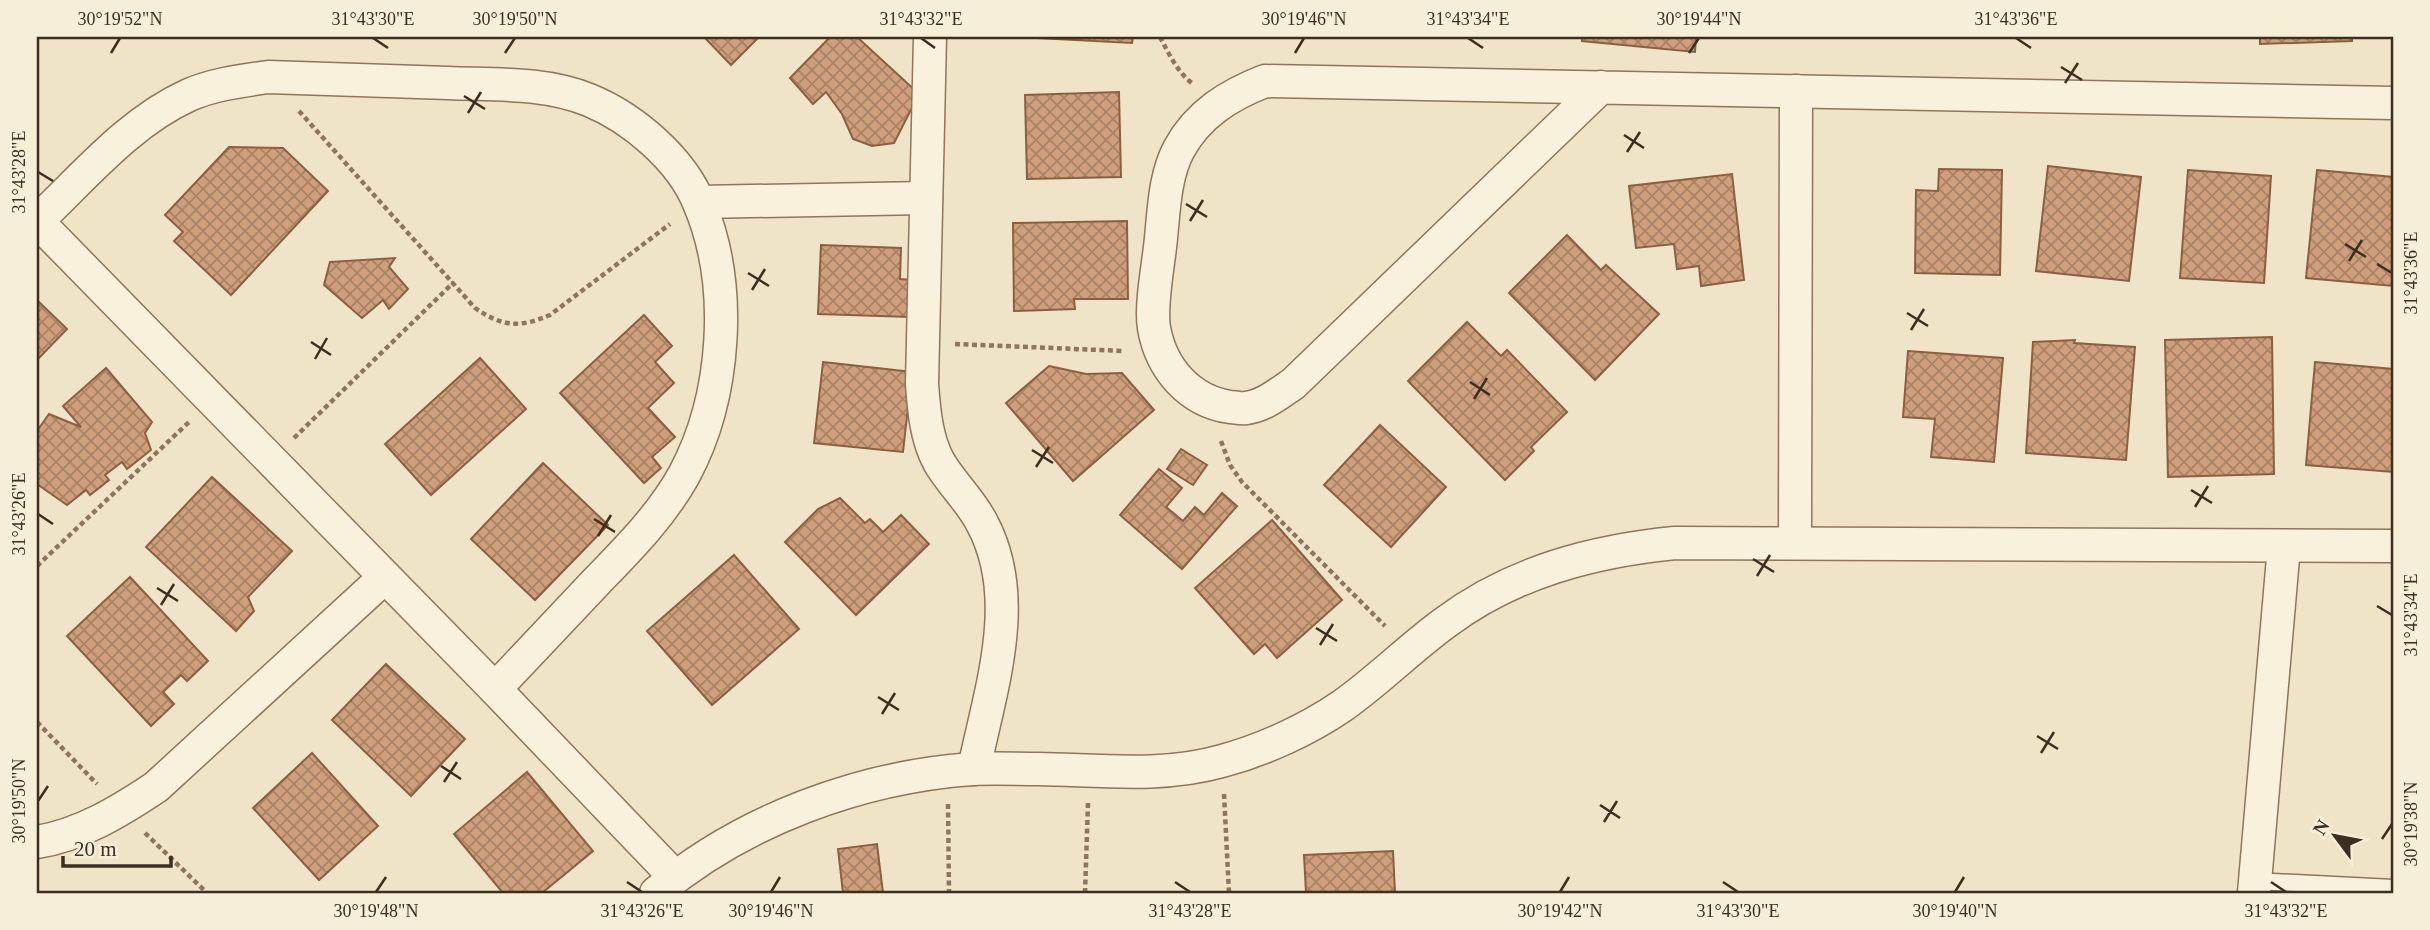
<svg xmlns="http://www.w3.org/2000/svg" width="2430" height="930" viewBox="0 0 2430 930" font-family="Georgia,serif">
<defs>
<pattern id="building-cross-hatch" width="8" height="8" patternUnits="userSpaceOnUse" patternTransform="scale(1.75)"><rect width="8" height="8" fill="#cf9f7d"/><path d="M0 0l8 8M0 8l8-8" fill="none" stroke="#a98266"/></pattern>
</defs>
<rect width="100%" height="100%" fill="#f0e4c8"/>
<g fill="url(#building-cross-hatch)" stroke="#8d5f41" stroke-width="2">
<path d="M704 37H759L731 65Z"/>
<path d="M830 37H857L919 94 894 143 872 146 853 139 842 114 826 92 813 104 790 78Z"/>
<path d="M1017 37H1133L1132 43Z"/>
<path d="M1582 37H1696L1695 52 1582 41Z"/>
<path d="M2260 37H2352V41L2260 44Z"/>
<path d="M1119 92 1121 177 1027 179 1025 95Z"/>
<path d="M229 147 283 148 328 191 231 295 174 241 183 232 165 215Z"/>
<path d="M2048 166 2141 177 2129 281 2036 271Z"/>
<path d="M1939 169 2002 170 2000 275 1915 273 1916 190 1938 191Z"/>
<path d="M2188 170 2271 176 2264 283 2180 278Z"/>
<path d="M2317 170 2393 177V286L2306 278Z"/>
<path d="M1732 174 1744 280 1701 286 1699 266 1677 269 1674 244 1636 248 1629 186Z"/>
<path d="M1127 221 1128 299H1074L1075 309 1014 311 1013 223Z"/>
<path d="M1567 235 1601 270 1606 265 1659 314 1595 380 1509 293Z"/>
<path d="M821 245 901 248 900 279 912 280 910 317 818 314Z"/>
<path d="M395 258 389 267 408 289 389 309 383 300 362 318 324 285 330 262Z"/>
<path d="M37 300 67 329 37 360Z"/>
<path d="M644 315 672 346 655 362 674 383 648 408 675 437 652 457 661 468 644 483 560 393Z"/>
<path d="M1467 322 1501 356 1507 350 1567 412 1531 447 1534 451 1505 480 1408 381Z"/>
<path d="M2272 337 2274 474 2168 477 2165 340Z"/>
<path d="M2075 340 2074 343 2135 347 2126 460 2026 453 2033 342Z"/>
<path d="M1908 351 2003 358 1994 462 1931 457 1935 419 1903 417Z"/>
<path d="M480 358 526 409 431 495 385 444Z"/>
<path d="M823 362 912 372 903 452 814 443Z"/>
<path d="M2315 362 2393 369V472L2306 465Z"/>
<path d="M1049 366 1086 374 1122 373 1154 410 1073 481 1006 403Z"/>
<path d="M106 368 152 422 145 433 151 450 127 469 122 462 105 475 109 480 90 495 86 490 67 505 37 484V431L49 414 81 427 63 406Z"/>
<path d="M1380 425 1446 487 1391 547 1324 485Z"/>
<path d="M1181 449 1207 465 1193 485 1167 469Z"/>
<path d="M543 463 608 525 535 600 471 539Z"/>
<path d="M1159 469 1182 488 1166 507 1183 521 1195 507 1204 515 1222 493 1237 506 1182 569 1120 515Z"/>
<path d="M212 477 292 551 248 597 254 611 236 631 146 547Z"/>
<path d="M840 498 865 523 870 519 883 532 901 515 929 544 856 615 785 542 818 509Z"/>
<path d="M1272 520 1342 600 1277 658 1265 644 1254 654 1195 588Z"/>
<path d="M734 555 799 629 712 705 647 631Z"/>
<path d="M130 577 208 661 187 681 181 675 163 692 174 704 151 726 67 636Z"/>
<path d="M386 664 465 739 411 796 332 720Z"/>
<path d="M312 753 378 826 319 880 253 808Z"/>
<path d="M527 772 593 851 542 893H503L454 834Z"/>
<path d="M877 844 883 893H843L838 849Z"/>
<path d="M1393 851 1395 893H1306L1304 855Z"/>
</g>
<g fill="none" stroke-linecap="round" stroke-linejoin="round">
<defs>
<path id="lane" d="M2255 881 2393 888"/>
<g id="street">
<path d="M930 37 922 384C924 410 926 438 939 462 951 483 971 501 982 523 1023 599 990 690 974 769"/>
<path d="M1601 87 1293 384C1279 393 1264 406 1246 408 1241 409 1235 407 1230 407 1189 401 1161 368 1154 328 1150 305 1159 262 1161 238 1164 208 1165 175 1179 149 1198 114 1229 95 1265 81L2393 103"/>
<path d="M699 202 926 198"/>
<path d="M37 221C84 177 129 122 189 95 214 84 241 81 268 77 328 79 388 81 448 83 495 85 545 82 589 100 633 118 681 159 699 203 734 285 726 397 684 475 661 516 629 548 597 581 563 617 529 653 495 689"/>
<path d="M37 221 495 689 675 877"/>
<path d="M1795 543 1796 91"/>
<path d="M37 842C81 835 120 811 156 787L385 577"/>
<path d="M656 893C743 820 860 777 972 769 994 768 1017 769 1039 769 1099 770 1163 778 1222 761 1263 750 1307 730 1342 706 1379 680 1410 648 1446 622 1513 572 1593 551 1675 543L2393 546"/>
<path d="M2254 893 2284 546"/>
</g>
</defs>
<use href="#lane" stroke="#8d765c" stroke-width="19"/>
<use href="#street" stroke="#8d765c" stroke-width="35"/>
<g stroke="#8d765c" stroke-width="4.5" stroke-dasharray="5 3.5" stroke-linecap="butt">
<path d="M1160 37C1169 54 1178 73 1193 84"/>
<path d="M299 111 475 308C503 327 519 328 550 315L670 224"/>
<path d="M955 344 1124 351"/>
<path d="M294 438 454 282"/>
<path d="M1221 441 1230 465 1242 482 1385 626"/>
<path d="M37 566 189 422"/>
<path d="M37 722 97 784"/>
<path d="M1224 794 1229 893"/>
<path d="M948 804 949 893"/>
<path d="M145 833 207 893"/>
<path d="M1085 893 1088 803"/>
</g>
<use href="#lane" stroke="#faf1dc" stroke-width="16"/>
<use href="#street" stroke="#faf1dc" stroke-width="32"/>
</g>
<path fill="none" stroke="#3d2e20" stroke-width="2.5" d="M373 38 388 48M921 38 935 48M1468 38 1483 48M2016 38 2031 48M111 53 120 38M505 53 515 38M1295 53 1304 38M1689 53 1699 38M2061 67 2082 80M2065 83 2078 63M464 96 485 109M468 113 481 92M1624 135 1644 148M1627 152 1640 132M38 172 53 181M1186 204 1207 217M1190 221 1203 200M2345 244 2366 257M2349 261 2362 240M2377 264 2392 273M748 273 769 286M752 290 765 269M1907 313 1928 326M1911 330 1924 309M311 342 331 355M315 359 327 338M1470 382 1490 395M1474 399 1487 378M1032 450 1053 463M1036 467 1049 447M2191 490 2212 503M2195 507 2208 486M38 514 53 524M594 519 615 532M598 536 611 515M1753 559 1774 572M1757 576 1770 555M157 588 178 601M161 605 174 584M2377 606 2392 615M1316 628 1337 641M1320 645 1333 624M878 697 899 710M882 714 895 693M2037 736 2058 749M2041 753 2054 732M441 766 461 779M444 782 457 762M38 801 48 786M1600 805 1620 818M1604 822 1617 801M2382 839 2392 824M627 882 642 892M1175 882 1190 892M1723 882 1738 892M2271 882 2286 892M376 892 386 877M771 892 780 877M1560 892 1569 877M1955 892 1964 877"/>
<rect width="2430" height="930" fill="none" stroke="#f7eed8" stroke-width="77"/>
<g transform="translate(2335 836) rotate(302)" stroke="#f7eed8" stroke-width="5" paint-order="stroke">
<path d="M0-5L12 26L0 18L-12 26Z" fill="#3d2e20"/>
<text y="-10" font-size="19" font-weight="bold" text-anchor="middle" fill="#3d2e20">N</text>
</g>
<path d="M63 856v10h108v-10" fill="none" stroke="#3d2e20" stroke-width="3.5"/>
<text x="74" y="856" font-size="21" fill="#3d2e20" stroke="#f7eed8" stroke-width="5" paint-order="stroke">20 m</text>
<rect x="38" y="38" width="2354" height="854" fill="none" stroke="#3d2e20" stroke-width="2.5"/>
<g font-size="18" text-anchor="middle" fill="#3d2e20">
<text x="120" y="25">30°19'52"N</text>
<text x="373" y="25">31°43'30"E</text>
<text x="515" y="25">30°19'50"N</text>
<text x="921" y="25">31°43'32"E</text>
<text x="1304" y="25">30°19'46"N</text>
<text x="1468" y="25">31°43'34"E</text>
<text x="1699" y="25">30°19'44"N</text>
<text x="2016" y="25">31°43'36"E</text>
<text transform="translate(19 172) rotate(-90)" y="6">31°43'28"E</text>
<text transform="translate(2411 273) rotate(-90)" y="6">31°43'36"E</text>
<text transform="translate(19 514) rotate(-90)" y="6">31°43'26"E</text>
<text transform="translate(2411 615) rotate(-90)" y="6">31°43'34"E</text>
<text transform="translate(19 801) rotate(-90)" y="6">30°19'50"N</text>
<text transform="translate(2411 824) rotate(-90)" y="6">30°19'38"N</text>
<text x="376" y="917">30°19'48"N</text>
<text x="642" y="917">31°43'26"E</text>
<text x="771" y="917">30°19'46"N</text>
<text x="1190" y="917">31°43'28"E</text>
<text x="1560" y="917">30°19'42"N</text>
<text x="1738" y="917">31°43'30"E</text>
<text x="1955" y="917">30°19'40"N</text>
<text x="2286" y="917">31°43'32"E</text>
</g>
</svg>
